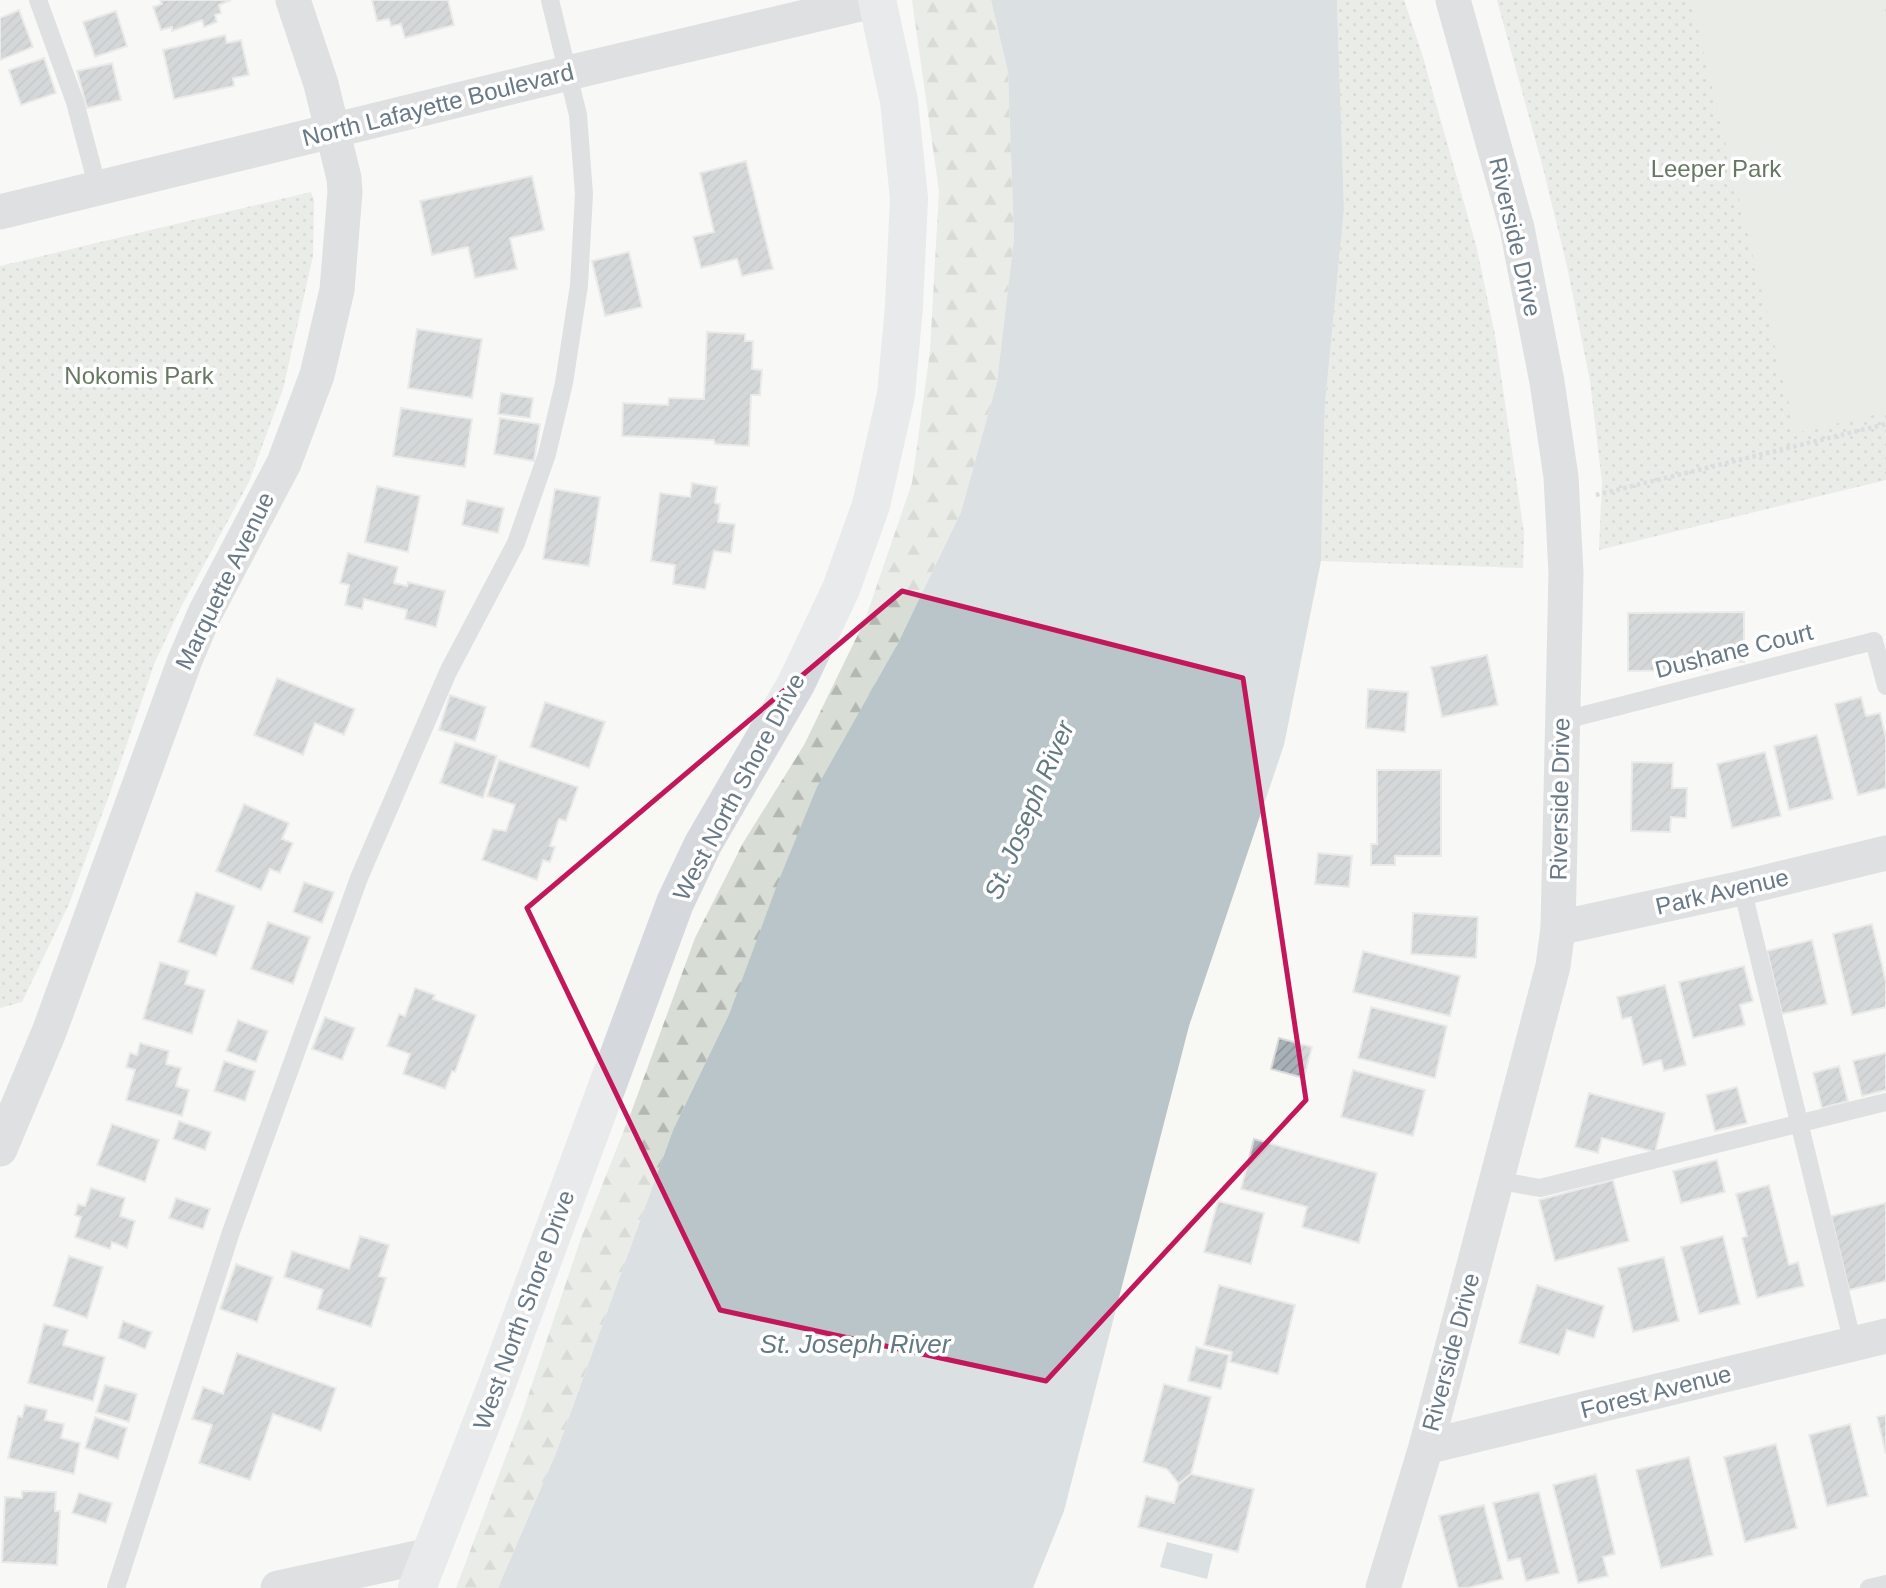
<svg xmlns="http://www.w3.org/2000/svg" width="1886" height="1588" viewBox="0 0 1886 1588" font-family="Helvetica,sans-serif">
<defs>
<pattern id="grass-dots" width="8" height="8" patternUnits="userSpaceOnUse" patternTransform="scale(1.75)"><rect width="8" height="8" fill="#d8ddd5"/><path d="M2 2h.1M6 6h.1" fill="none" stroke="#b3b8b2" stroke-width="1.8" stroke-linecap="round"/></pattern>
<pattern id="forest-firs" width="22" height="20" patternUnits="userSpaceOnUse" patternTransform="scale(1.75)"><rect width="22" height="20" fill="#d8ddd5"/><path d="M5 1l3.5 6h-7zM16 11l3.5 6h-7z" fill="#b3b8b2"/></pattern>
<pattern id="building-hatch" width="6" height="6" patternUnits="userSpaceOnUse" patternTransform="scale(1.75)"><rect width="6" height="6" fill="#a8b1b7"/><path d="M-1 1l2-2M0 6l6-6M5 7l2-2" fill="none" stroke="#8d959a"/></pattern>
</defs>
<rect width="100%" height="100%" fill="#f8f8f5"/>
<g fill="url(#grass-dots)">
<path d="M1337 0H1404L1422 54 1477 249 1495 335 1524 533 1523 568 1321 561 1325 404 1344 209Z"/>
<path d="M1497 0H1886V480L1599 550 1602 482 1590 381 1567 266 1543 168Z"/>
<path d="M311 192 314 201 313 256 283 389 249 482 181 607 155 662 112 787 69 904 22 1002 0 1008V266Z"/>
</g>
<path fill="url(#forest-firs)" d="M912 0H991L1008 72 1014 238 997 382 961 512 897 645 730 1012 673 1130 556 1453 498 1588H456L522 1414 580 1241 632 1110 695 938 743 843 804 745 865 620 912 483 930 351 939 191Z"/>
<path fill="#d8ddd5" d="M1691 0H1881L1886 20V412L1796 433Z"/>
<g fill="#b9c5c9">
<path d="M991 0H1337L1344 209 1325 404 1321 561 1284 745 1189 1026 1064 1511 1033 1588H498L556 1453 673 1130 730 1012 779 880 817 787 897 645 961 512 997 382 1014 238 1008 72Z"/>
<path d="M1167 1542 1213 1554 1207 1579 1160 1567Z"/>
</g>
<g fill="url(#building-hatch)" stroke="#dadad8" stroke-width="2">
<path d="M160 0H231L219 5 221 13 215 15 217 22 204 27 202 20 172 31V27L161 30 153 7 162 4Z"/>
<path d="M372 0H448L454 25 405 38 401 24 391 26 389 19 377 21Z"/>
<path d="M19 10 33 47 0 60V18Z"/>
<path d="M116 11 127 46 95 57 83 22Z"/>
<path d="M225 35 227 43 241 40 249 75 233 78 234 86 174 99 163 50Z"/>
<path d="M44 58 56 93 21 105 9 70Z"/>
<path d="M112 63 121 100 87 108 77 71Z"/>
<path d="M746 161 773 269 742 276 737 259 701 268 693 237 714 232 700 173Z"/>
<path d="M532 176 544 230 510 238 517 269 475 278 468 247 432 255 420 201Z"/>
<path d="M629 252 642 307 605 316 592 261Z"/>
<path d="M417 329 482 339 472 398 408 388Z"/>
<path d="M707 332 745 334V341H753L752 369 762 370 760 395H751L749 446 715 444 714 440 622 436 623 403 668 405 669 398 704 399Z"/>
<path d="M501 393 533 398 530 418 498 414Z"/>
<path d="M401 408 472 419 465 467 393 456Z"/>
<path d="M500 418 540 424 534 461 494 454Z"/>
<path d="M692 483 717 487 715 503 720 504 718 522 735 524 731 553 714 551 705 589 673 584 675 565 651 561 660 493 690 497Z"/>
<path d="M377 486 420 496 408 552 365 542Z"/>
<path d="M555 489 600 497 589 566 543 559Z"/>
<path d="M467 500 504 508 498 533 462 525Z"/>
<path d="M348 553 398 567 394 583 407 586 408 582 445 591 436 627 405 619 407 610 364 599 362 609 345 605 349 585 340 583Z"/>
<path d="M1744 612V662H1708V670L1628 671V613Z"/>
<path d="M1487 655 1498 705 1442 717 1431 667Z"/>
<path d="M277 678 355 709 344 735 315 723 303 755 254 735Z"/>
<path d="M1368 689 1408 692 1405 732 1366 728Z"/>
<path d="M450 695 486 707 475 741 439 730Z"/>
<path d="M1861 697 1866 716 1880 713 1886 738V788L1858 795 1835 704Z"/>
<path d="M545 702 605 722 589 768 530 747Z"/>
<path d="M1817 735 1833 799 1789 810 1774 746Z"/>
<path d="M455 742 497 756 483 798 440 783Z"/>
<path d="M1765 752 1781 816 1732 828 1717 764Z"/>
<path d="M499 760 578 787 566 821 559 819 550 846 555 847 550 862 543 860 537 880 482 860 493 829 506 831 515 805 487 796Z"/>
<path d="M1632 762 1673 763 1672 788H1687L1686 818 1671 817 1670 832 1631 831Z"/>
<path d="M1377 770H1441V856H1395V865H1371V844H1377Z"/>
<path d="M244 804 289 823 282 839 293 843 280 873 270 869 261 890 216 871Z"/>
<path d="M1318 853 1352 856 1349 887 1315 884Z"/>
<path d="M304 882 334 892 322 923 293 912Z"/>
<path d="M196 892 235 906 216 956 178 942Z"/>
<path d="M1413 913 1478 917 1476 958 1411 954Z"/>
<path d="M268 922 310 937 293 984 251 969Z"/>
<path d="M1872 924 1886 982V1007L1852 1015 1833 934Z"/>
<path d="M1812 940 1827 1004 1782 1014 1767 951Z"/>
<path d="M1363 951 1460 976 1450 1016 1353 992Z"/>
<path d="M160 962 189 971 185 984 205 990 192 1034 143 1019Z"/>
<path d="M1744 966 1753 1001 1740 1005 1745 1025 1693 1038 1679 982Z"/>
<path d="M1665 985 1686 1065 1664 1071 1661 1060 1643 1065 1631 1017 1622 1019 1617 997Z"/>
<path d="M415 988 435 995 433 999 476 1015 455 1072 452 1071 445 1089 403 1074 410 1054 387 1046 399 1014 405 1016Z"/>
<path d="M1371 1007 1447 1026 1435 1078 1358 1058Z"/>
<path d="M325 1017 355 1028 342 1060 312 1049Z"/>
<path d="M238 1020 268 1031 256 1062 226 1051Z"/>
<path d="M1279 1038 1312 1047 1304 1078 1271 1069Z"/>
<path d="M140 1043 169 1051 166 1064 181 1068 176 1086 189 1090 182 1116 126 1100 135 1070 126 1067 130 1053 137 1055Z"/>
<path d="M1886 1053V1090L1862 1096 1853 1061Z"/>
<path d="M224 1061 255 1071 245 1101 214 1091Z"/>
<path d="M1839 1066 1848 1101 1822 1108 1813 1073Z"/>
<path d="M1353 1070 1425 1090 1413 1136 1341 1117Z"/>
<path d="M1737 1087 1747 1123 1715 1131 1706 1095Z"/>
<path d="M1589 1093 1665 1113 1655 1152 1602 1138 1598 1153 1575 1147Z"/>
<path d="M179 1121 211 1132 205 1150 173 1139Z"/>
<path d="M112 1124 159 1140 145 1182 97 1165Z"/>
<path d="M1254 1139 1377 1173 1359 1243 1302 1227 1307 1207 1241 1189Z"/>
<path d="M1717 1160 1725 1192 1681 1203 1673 1171Z"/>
<path d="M1613 1180 1629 1241 1555 1261 1539 1200Z"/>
<path d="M1769 1185 1789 1265 1798 1262 1804 1286 1757 1298 1742 1238 1747 1236 1736 1194Z"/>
<path d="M91 1188 125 1198 120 1216 135 1221 127 1248 112 1242 110 1249 75 1237 81 1217 75 1215 78 1204 85 1206Z"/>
<path d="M176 1198 210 1209 203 1229 169 1218Z"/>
<path d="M1218 1201 1264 1213 1251 1264 1204 1252Z"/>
<path d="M1886 1203V1281L1849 1290 1831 1216Z"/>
<path d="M360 1236 389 1245 379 1276 386 1278 371 1327 317 1309 323 1290 284 1277 292 1251 349 1269Z"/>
<path d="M1723 1236 1740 1304 1699 1314 1681 1247Z"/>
<path d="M69 1256 103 1267 87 1318 53 1306Z"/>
<path d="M1664 1257 1679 1321 1633 1332 1618 1268Z"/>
<path d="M236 1264 273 1277 257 1322 220 1309Z"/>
<path d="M1219 1285 1295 1305 1278 1374 1230 1362 1232 1352 1204 1345Z"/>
<path d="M1537 1285 1604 1306 1594 1338 1567 1330 1559 1355 1519 1343Z"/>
<path d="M123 1321 152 1332 145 1349 118 1338Z"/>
<path d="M44 1324 68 1330 63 1345 105 1357 93 1401 28 1383Z"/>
<path d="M1196 1347 1229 1355 1221 1389 1188 1381Z"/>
<path d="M237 1353 336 1388 321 1431 273 1414 250 1480 199 1463 212 1425 192 1419 203 1387 223 1394Z"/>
<path d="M1164 1384 1211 1397 1191 1474 1179 1484 1167 1469 1143 1462Z"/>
<path d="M105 1385 137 1394 129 1422 96 1412Z"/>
<path d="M25 1405 47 1410 45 1420 64 1424 61 1438 80 1443 74 1474 8 1458 18 1416 22 1417Z"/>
<path d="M1886 1415V1454L1877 1417Z"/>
<path d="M95 1417 127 1428 118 1459 85 1448Z"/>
<path d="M1850 1424 1868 1496 1827 1506 1809 1435Z"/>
<path d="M1776 1444 1797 1528 1745 1542 1724 1457Z"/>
<path d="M1689 1457 1713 1555 1661 1568 1636 1470Z"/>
<path d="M1191 1474 1254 1489 1238 1552 1138 1527 1146 1496 1174 1503 1179 1484Z"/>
<path d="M1596 1474 1615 1554 1603 1557 1608 1576 1578 1583 1553 1485Z"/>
<path d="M22 1491 56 1492 55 1511H60L57 1565 2 1562 5 1497 22 1498Z"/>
<path d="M1539 1492 1559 1573 1526 1581 1520 1558 1508 1561 1493 1503Z"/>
<path d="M79 1493 112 1503 106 1523 72 1513Z"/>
<path d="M1484 1505 1503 1579 1467 1588H1458L1439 1516Z"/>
</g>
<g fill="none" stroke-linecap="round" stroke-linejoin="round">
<path stroke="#b9bdc0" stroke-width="4.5" stroke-dasharray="3.5 3.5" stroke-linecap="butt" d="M1596 495 1886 424"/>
<g stroke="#bfc4c8" stroke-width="18">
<path d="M38 0 75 102 98 189"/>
<path d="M1561 721 1874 641 1886 686"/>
<path d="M1742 888 1853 1344"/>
<path d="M1495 1180 1540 1188 1886 1102"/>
<path d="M116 1588 231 1232 359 878 448 672 516 543 547 454 564 383 579 285 584 194 578 115 550 0"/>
<path d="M1869 1588 1886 1584"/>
</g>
<g stroke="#bfc4c8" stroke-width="35">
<path d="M0 212 589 68 877 0"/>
<path d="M1558 928 1742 888 1886 853"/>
<path d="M0 1149 49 1032 185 660 205 613 284 463 317 375 337 290 345 192 344 178 321 84 293 0"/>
<path d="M1426 1447 1886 1336"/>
<path d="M278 1588 430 1555"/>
<path d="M1383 1588 1426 1447 1553 966 1558 928 1566 573 1561 477 1547 382 1517 228 1453 0"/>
</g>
<path stroke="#d5d9dd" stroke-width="38" d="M417 1588 495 1389 675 903 703 844 796 684 841 589 871 505 896 395 904 306 909 198 899 101 877 0"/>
</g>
<path d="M0 0H1886V1588H0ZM902 591 1243 678 1306 1100 1046 1381 720 1310 527 908Z" fill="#f8f8f5" fill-opacity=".55" fill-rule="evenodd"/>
<path fill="none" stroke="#c2185b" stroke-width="5" stroke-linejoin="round" d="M902 591 1243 678 1306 1100 1046 1381 720 1310 527 908Z"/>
<g text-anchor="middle" stroke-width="7" stroke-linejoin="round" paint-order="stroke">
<g font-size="24" fill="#677986" stroke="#fff">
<text transform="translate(438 105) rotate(-14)" y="8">North Lafayette Boulevard</text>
<text transform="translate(1515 237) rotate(77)" y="8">Riverside Drive</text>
<text transform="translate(225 581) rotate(-64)" y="8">Marquette Avenue</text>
<text transform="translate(1734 651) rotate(-14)" y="8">Dushane Court</text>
<text transform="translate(739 787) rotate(-62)" y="8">West North Shore Drive</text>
<text transform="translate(1560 799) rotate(-89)" y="8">Riverside Drive</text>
<text transform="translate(1722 892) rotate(-13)" y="8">Park Avenue</text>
<text transform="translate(524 1310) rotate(-70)" y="8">West North Shore Drive</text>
<text transform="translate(1451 1352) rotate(-75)" y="8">Riverside Drive</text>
<text transform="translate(1656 1392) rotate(-14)" y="8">Forest Avenue</text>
</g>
<g font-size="24" fill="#667862" stroke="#fff">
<text x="1716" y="177">Leeper Park</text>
<text x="139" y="384">Nokomis Park</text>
</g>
<g font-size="26" font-style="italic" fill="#637a82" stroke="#fff">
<text transform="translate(1029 810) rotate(-67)" y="9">St. Joseph River</text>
<text x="855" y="1353">St. Joseph River</text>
</g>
</g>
</svg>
